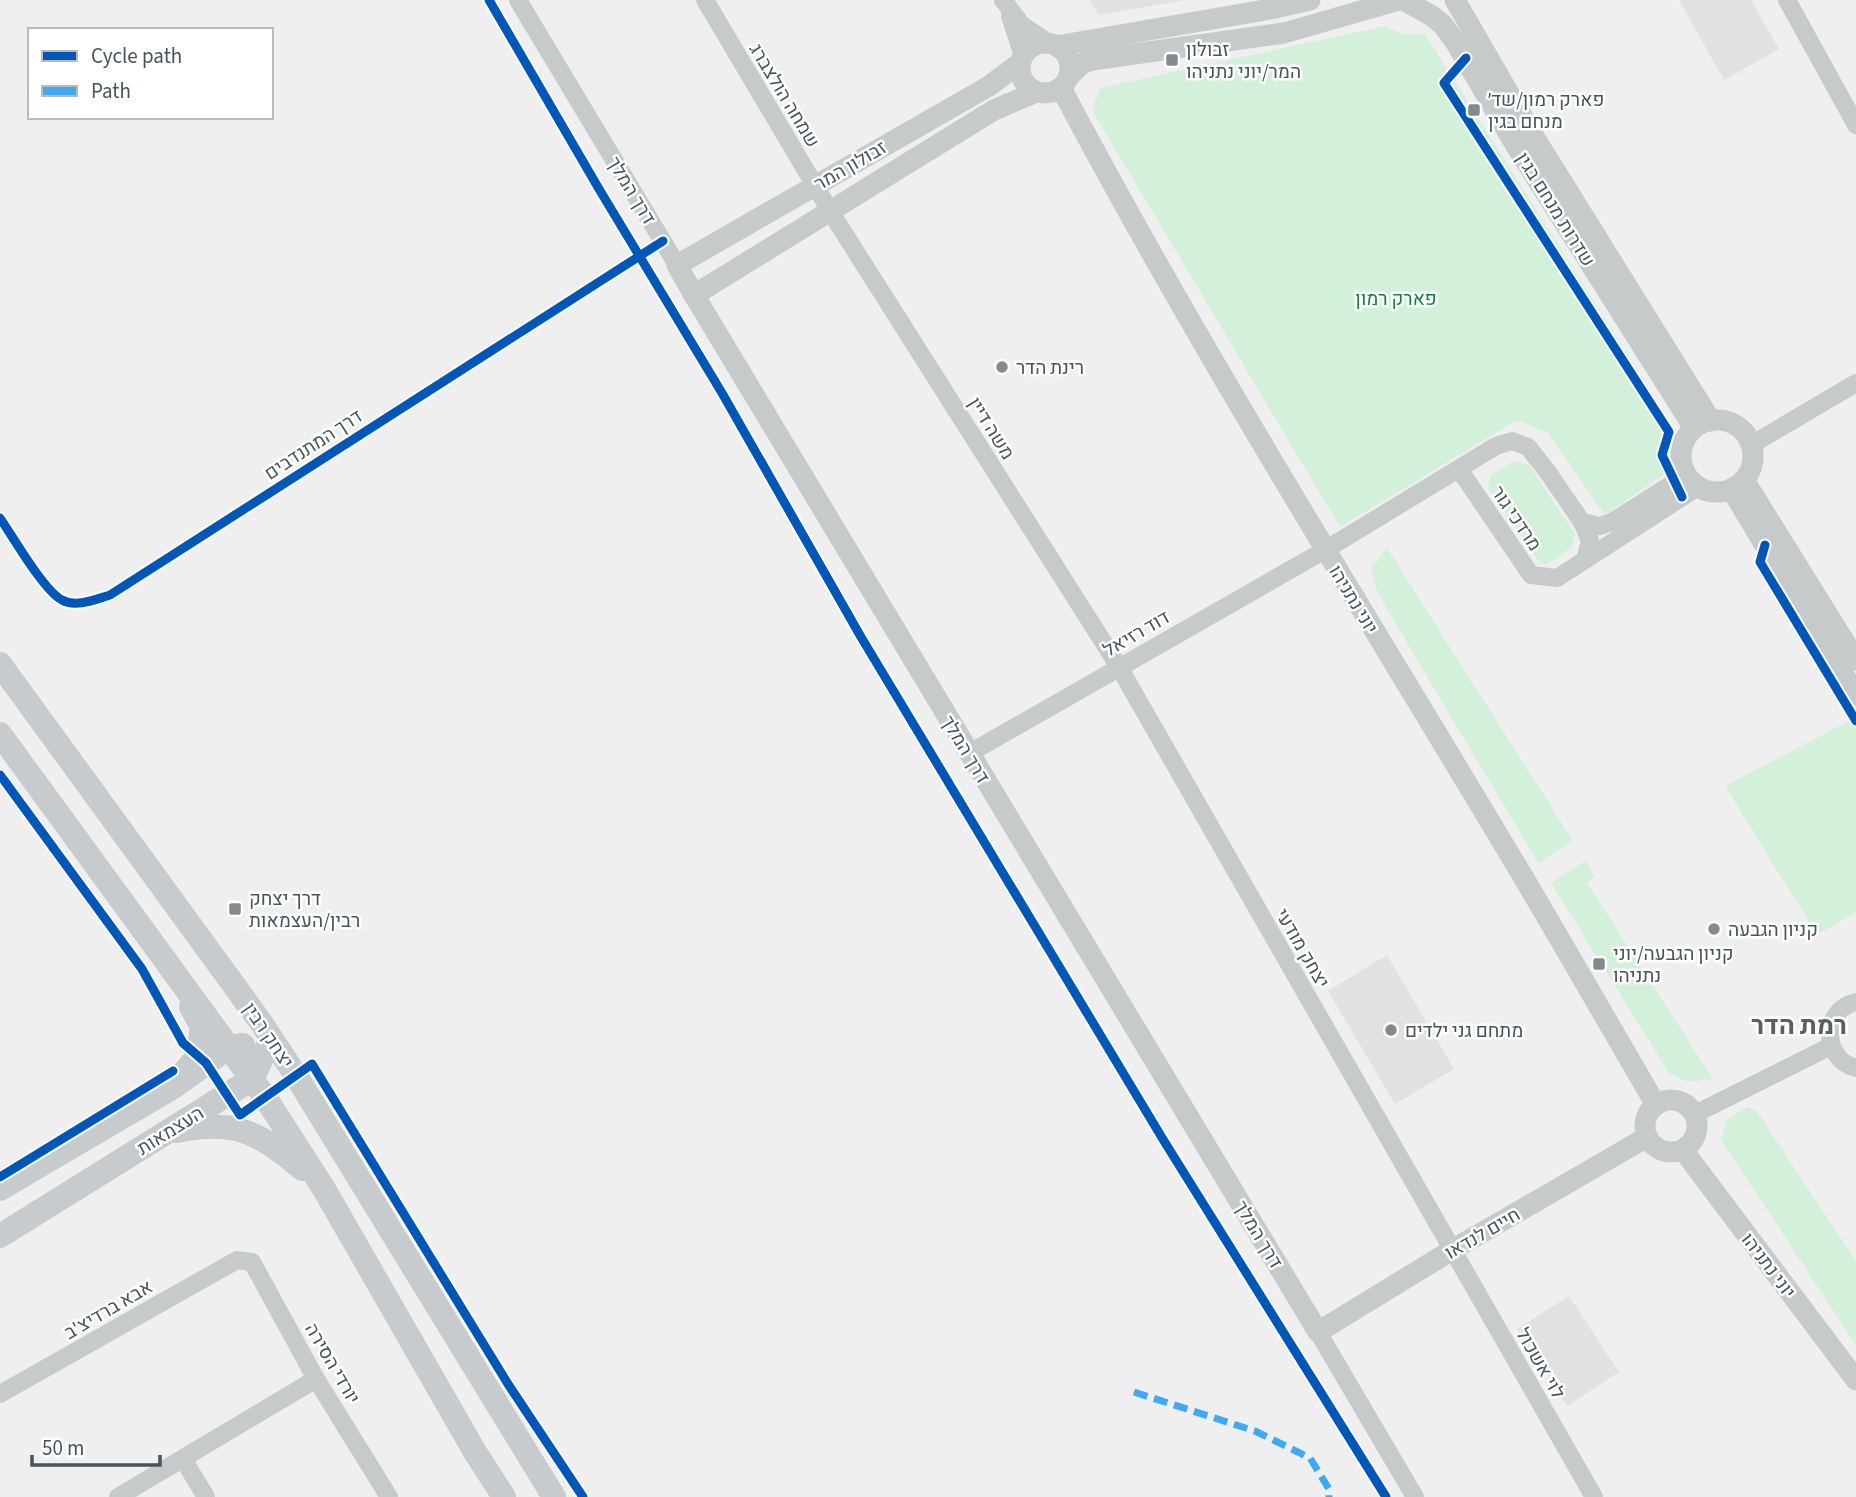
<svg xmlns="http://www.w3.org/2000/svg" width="1856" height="1497" viewBox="0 0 1856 1497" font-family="'Source Sans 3',Heebo,sans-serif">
<rect width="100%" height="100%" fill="#f0efef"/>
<g fill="#e2e0e1">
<path d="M1089 0H1184L1099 15Z"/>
<path d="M1679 0H1751L1779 49 1724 80Z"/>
<path d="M1387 955 1454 1069 1395 1104 1328 991Z"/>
<path d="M1569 1296 1619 1372 1567 1406 1517 1329Z"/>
</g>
<g fill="#d3f0da">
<path d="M1385 26 1405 35 1425 34 1676 431 1667 451 1669 471 1605 515 1547 432 1517 420 1340 527 1092 110 1100 88Z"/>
<path d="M1513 461 1529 465 1575 534 1572 548 1546 565 1540 563 1488 488 1490 476Z"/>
<path d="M1387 548 1573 841 1538 863 1377 592 1371 568Z"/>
<path d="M1851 720 1856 728V912L1817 935 1725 786Z"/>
<path d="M1585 861 1595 877 1587 883 1713 1079 1688 1082 1669 1073 1551 883Z"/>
<path d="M1746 1107 1756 1110 1856 1261V1345L1721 1140 1726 1121Z"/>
</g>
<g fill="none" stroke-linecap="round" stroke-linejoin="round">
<g stroke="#c6cacb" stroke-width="18">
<path d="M518 0 677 265"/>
<path d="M705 0 830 211 1119 667 1594 1497"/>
<path d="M1003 0 1022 25 1049 43"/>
<path d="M1787 0 1856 125"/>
<path d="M1010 16 1023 56"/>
<path d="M1751 445 1856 383"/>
<path d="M1582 522 1600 526 1612 522 1686 475"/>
<path d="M1585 560 1698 487"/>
<path d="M968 754 1325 550 1496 446 1512 441 1528 447 1547 471 1582 522 1590 541 1585 560 1557 578 1531 575 1459 469"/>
<path d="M1856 1002C1821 1010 1822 1059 1856 1068"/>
<path d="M1695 1114 1831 1046"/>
<path d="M1318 1332 1415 1497"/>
<path d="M0 1394 237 1260 252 1262 316 1379 389 1497"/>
<path d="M183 1459 206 1497"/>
<path d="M118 1497 316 1379"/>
</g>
<g stroke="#c6cacb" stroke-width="21">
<path d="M1455 0 1533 135 1711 421"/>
<path d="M1407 2 1432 16 1443 25 1456 43 1513 141 1694 428"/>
<circle cx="1045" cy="68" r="25"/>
<path d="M1056 46 1271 9 1310 0"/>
<path d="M1020 63 989 86 677 265 694 295 1318 1332 1452 1250 1647 1137"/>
<path d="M1069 76 1083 63 1092 60 1284 33 1399 0"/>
<path d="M1061 88C1205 360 1370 620 1528 885 1571 958 1613 1031 1656 1105"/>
<path d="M694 295 994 110 1036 92"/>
<circle cx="1717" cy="456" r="36"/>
<path d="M1744 480 1856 660"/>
<path d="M1731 489 1856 695"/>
<circle cx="1671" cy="1126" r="26"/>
<path d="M1683 1150 1856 1380"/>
</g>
<g stroke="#c7cbce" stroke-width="24">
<path d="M0 664 260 1021 295 1074 554 1497"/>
<path d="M0 734 265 1097 324 1189 475 1452 504 1497"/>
<path d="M183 1074 198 1056 202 1027 191 1007"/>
<path d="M177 1131C233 1119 260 1132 302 1169"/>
<path d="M0 1189 172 1088 229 1047 243 1045"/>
<path d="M0 1236 252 1079 271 1039"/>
</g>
<path stroke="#3fa9f5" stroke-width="7" stroke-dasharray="14 7" stroke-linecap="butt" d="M1134 1392 1255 1431 1310 1458 1329 1489V1497"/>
<defs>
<g id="cycleway">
<path d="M489 0 599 189 722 393 861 637 1164 1141 1386 1497"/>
<path d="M1466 58 1444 83 1669 432 1662 455 1682 497"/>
<path d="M0 518C13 537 44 591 62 600 76 608 96 599 110 595L663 241"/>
<path d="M1765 545 1760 562 1856 721"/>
<path d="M0 775 142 969 183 1043 206 1063 240 1115 312 1064 508 1384 583 1497"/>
<path d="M0 1177 173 1071"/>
</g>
</defs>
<use href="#cycleway" stroke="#fff" stroke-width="13"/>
<use href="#cycleway" stroke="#0057b8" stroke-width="9"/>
</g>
<g fill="#828a8f" stroke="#fff" stroke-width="2.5">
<rect x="1165" y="53" width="14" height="14" rx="3.5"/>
<rect x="1467" y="103" width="14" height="14" rx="3.5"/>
<circle cx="1002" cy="367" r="7"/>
<rect x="228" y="902" width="14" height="14" rx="3.5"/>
<circle cx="1714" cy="929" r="7"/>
<rect x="1592" y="957" width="14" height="14" rx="3.5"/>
<circle cx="1391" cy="1030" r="7"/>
</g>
<g text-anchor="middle" stroke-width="5" stroke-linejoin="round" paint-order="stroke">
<g font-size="19" fill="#46545c" stroke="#fff" text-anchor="start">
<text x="1186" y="56">זבולון<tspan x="1186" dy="22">המר/יוני נתניהו</tspan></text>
<text x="1488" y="106">פארק רמון/שד׳<tspan x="1488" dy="22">מנחם בגין</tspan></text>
<text x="1016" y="374">רינת הדר</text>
<text x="249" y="905">דרך יצחק<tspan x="249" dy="22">רבין/העצמאות</tspan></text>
<text x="1728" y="936">קניון הגבעה</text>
<text x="1613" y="960">קניון הגבעה/יוני<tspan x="1613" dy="22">נתניהו</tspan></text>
<text x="1405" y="1037">מתחם גני ילדים</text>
</g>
<g font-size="19" fill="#46545c" stroke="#fff">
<text transform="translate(785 95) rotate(59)" y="7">שמחה הולצברג</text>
<text transform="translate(850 165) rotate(-30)" y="7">זבולון המר</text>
<text transform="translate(632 190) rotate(59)" y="7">דרך המלך</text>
<text transform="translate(1556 209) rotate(58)" y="7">שדרות מנחם בגין</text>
<text transform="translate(992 428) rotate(58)" y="7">משה דיין</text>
<text transform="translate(313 444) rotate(-33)" y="7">דרך המתנדבים</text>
<text transform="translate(1517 518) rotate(56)" y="7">מרדכי גור</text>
<text transform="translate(1354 599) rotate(59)" y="7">יוני נתניהו</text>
<text transform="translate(1136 633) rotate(-30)" y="7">דוד רזיאל</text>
<text transform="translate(966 749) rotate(59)" y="7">דרך המלך</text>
<text transform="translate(1303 948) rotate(60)" y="7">יצחק מודעי</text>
<text transform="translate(269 1035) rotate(56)" y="7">יצחק רבין</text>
<text transform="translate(170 1130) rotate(-32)" y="7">העצמאות</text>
<text transform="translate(1482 1233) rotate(-30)" y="7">חיים לנדאו</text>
<text transform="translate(1259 1234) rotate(59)" y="7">דרך המלך</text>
<text transform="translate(1769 1265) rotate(53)" y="7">יוני נתניהו</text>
<text transform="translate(108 1309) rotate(-30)" y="7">אבא ברדיצ'ב</text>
<text transform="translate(333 1363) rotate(60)" y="7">יורדי הסירה</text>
<text transform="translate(1541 1363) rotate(60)" y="7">לוי אשכול</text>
</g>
<g font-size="19" fill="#157f3e" stroke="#fff">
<text x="1396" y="305">פארק רמון</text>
</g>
<g font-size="26" font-weight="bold" fill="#5a5f63" stroke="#fff">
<text x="1799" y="1034">רמת הדר</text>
</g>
</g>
<rect x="28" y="28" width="245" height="91" fill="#ffffff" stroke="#b5bbbe" stroke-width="2"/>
<rect x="42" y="51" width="35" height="10" fill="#0057b8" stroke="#b5bbbe" stroke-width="2"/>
<text x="91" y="63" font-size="21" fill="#46545c">Cycle path</text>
<rect x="42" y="86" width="35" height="10" fill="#3fa9f5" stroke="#b5bbbe" stroke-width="2"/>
<text x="91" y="98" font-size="21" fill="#46545c">Path</text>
<path d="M32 1455v10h128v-10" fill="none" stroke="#46545c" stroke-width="3.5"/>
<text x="42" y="1455" font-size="21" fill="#46545c" stroke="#ffffff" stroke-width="5" paint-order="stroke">50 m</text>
</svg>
